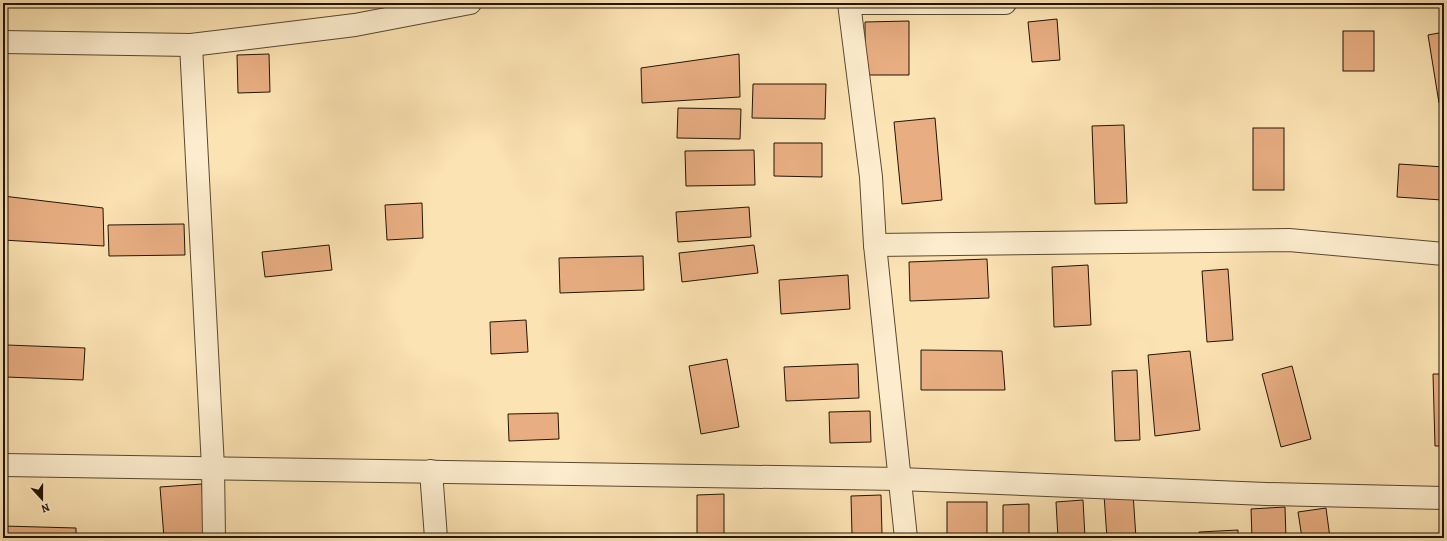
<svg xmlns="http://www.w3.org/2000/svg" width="1447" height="541" viewBox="0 0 1447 541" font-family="Alegreya,serif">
<rect width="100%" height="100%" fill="#fce3b3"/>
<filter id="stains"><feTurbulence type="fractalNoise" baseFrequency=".005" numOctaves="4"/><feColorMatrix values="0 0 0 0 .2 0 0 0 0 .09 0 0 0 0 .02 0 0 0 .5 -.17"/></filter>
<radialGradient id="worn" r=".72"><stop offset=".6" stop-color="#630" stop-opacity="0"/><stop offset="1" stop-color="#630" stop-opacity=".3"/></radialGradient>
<g fill="#e8ae82" stroke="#221504">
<path d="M1057 19 1060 60 1032 62 1028 22Z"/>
<path d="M909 21V75H865V22Z"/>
<rect x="1343" y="31" width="31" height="40"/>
<path d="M1444 32V103H1439L1428 35Z"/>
<path d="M269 54 270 92 238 93 237 55Z"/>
<path d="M739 54 740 97 642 103 641 68Z"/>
<path d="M753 84H826L825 119 752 118Z"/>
<path d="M678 108 741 109 740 139 677 138Z"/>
<path d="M935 118 942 200 902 204 894 122Z"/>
<path d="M1124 125 1127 203 1095 204 1092 126Z"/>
<rect x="1253" y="128" width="31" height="62"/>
<path d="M774 143H822V177L774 176Z"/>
<path d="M754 150 755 185 686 186 685 151Z"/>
<path d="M1399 164 1444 167 1442 200 1397 197Z"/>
<path d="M3 196 103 208 104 246 3 240Z"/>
<path d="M422 203 423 238 387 240 385 205Z"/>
<path d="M749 207 751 237 678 242 676 212Z"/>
<path d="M184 224 185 255 109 256 108 225Z"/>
<path d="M329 245 332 270 265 277 262 252Z"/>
<path d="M754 245 758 273 682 282 679 253Z"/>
<path d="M643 256 644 290 560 293 559 258Z"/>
<path d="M987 259 989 298 910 301 909 262Z"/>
<path d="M1088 265 1091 325 1054 327 1052 267Z"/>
<path d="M1228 269 1233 340 1207 342 1202 271Z"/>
<path d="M848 275 850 309 781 314 779 280Z"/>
<path d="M526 320 528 352 491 354 490 322Z"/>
<path d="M7 345 85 348 83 380 6 377Z"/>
<path d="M921 350 1002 351 1005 390H921Z"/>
<path d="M1190 351 1200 430 1155 436 1148 355Z"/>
<path d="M727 359 739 427 701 434 689 366Z"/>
<path d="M858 364 859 398 786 401 784 367Z"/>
<path d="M1292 366 1311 439 1281 447 1262 374Z"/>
<path d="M1137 370 1140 440 1115 441 1112 371Z"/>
<path d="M1433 374H1444V446H1435Z"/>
<path d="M870 411 871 442 830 443 829 412Z"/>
<path d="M558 413 559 439 509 441 508 414Z"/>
<path d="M202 484 205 538H164L160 487Z"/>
<path d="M1133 493 1136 538H1107L1104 495Z"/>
<path d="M724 494V538H697V495Z"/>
<path d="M881 495 882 534 852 535 851 496Z"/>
<path d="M1083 500 1085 538H1058L1056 502Z"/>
<rect x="947" y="502" width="40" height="36"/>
<path d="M1029 504V538H1003V505Z"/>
<path d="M1285 507 1286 538H1252L1251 509Z"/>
<path d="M1326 508 1330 538H1302L1298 512Z"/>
<path d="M3 526 76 528V538H3Z"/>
<path d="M1238 530V538H1199V532Z"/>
</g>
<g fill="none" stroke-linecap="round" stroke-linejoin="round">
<defs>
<g id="minor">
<path d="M849 3 871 177 875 245 906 538"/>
<path d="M849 3H1005"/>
<path d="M3 42 191 45 355 25 470 3"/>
<path d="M191 45 213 467 214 538"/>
<path d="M875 245 1289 240 1444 254"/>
<path d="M3 465 899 479 1266 494 1444 498"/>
<path d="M431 471 436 538"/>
</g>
</defs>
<use href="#minor" stroke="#584830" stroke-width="24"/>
<use href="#minor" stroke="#fdedce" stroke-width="22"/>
</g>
<rect width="1447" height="541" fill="none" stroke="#fce3b3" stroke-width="16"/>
<rect x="4" y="4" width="1439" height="533" fill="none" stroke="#221504" stroke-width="2"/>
<rect x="8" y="8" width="1431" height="525" fill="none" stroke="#221504"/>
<g transform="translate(42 499) rotate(159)" stroke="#fdedce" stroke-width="3" paint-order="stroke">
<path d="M0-3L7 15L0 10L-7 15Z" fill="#221504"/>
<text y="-6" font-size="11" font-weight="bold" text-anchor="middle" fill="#221504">N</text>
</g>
<rect width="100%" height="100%" filter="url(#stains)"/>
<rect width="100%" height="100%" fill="url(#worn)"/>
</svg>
